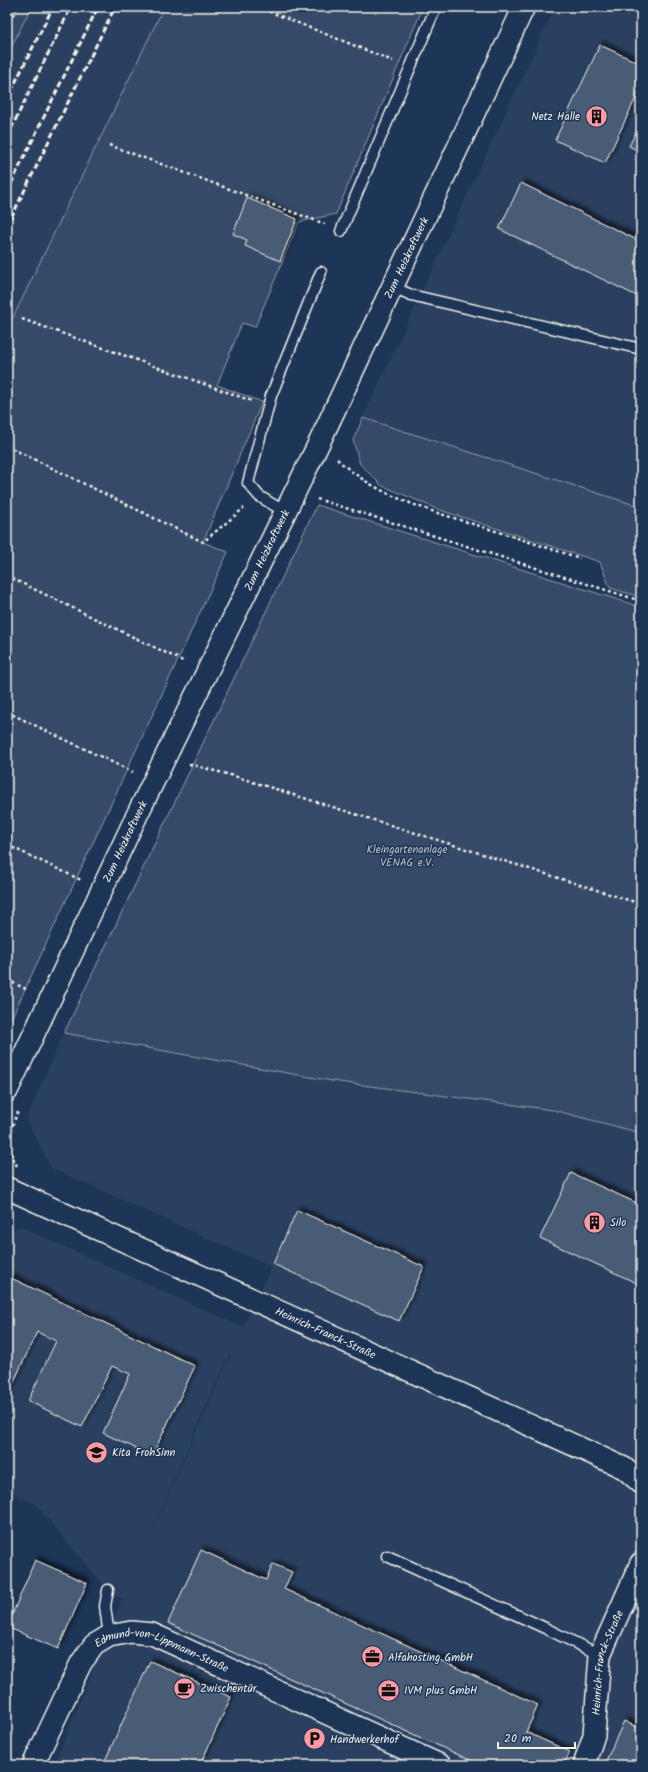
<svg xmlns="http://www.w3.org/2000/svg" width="648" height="1772" viewBox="0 0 648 1772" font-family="Kalam,sans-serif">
<defs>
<filter id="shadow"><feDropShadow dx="3.5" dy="-3.5" stdDeviation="2" flood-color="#0009"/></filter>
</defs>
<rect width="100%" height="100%" fill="#1d3557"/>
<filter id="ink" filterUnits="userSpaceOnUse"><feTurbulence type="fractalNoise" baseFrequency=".025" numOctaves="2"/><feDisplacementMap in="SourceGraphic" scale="8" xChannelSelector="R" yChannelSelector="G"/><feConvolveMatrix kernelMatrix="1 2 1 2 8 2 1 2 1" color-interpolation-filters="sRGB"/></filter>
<g filter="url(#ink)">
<g fill="#2a4060" fill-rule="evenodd">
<path d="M23 7H164L7 330V40Z"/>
<path d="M555 7H641V507L363 418Z"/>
<path d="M64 1033 332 1081 553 1110 641 1133V1765H54L122 1599 108 1590 35 1504 7 1491V1230L21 1227 243 1327 271 1267 51 1168 26 1119ZM230 1355H231L148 1540 203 1413Z"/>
</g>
<g fill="#354a67" stroke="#949ea8">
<path d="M7 7H31L7 56Z"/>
<path d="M164 7H423L336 214 299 222 255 327 242 323 217 385 262 402 203 542 228 552 7 1028V330Z"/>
<path d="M363 418 641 507V597L610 588 600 562 437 509 381 485 360 464 353 440Z"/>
<path d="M317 505 641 607V1133L553 1110 332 1081 64 1033Z"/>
</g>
<g fill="#485b74" stroke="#f4f1e8" filter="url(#shadow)">
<path d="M600 45 641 64V87L605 163 555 140Z"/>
<path d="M641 122V152L629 146Z"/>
<path d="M521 183 641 242V298L499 229Z"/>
<path d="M247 198 297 219 280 261 245 246 247 240 233 234Z"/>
<path d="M571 1173 641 1205V1285L540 1238Z"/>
<path d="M297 1210 424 1267 399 1321 273 1264Z"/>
<path d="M7 1276 195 1366 152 1456 103 1433 130 1374 112 1366 82 1427 28 1401 56 1341 37 1332 9 1392 7 1391Z"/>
<path d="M201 1550 266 1580 273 1564 292 1572 284 1589 538 1705 526 1732 570 1752 564 1765H481L168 1623Z"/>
<path d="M35 1560 87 1583 58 1649 7 1627Z"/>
<path d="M150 1661 231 1697 200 1765H103Z"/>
<path d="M624 1721 641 1729V1765H604Z"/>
</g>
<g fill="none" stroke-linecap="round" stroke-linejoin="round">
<defs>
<g id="service">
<path d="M341 231 436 7"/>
<path d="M391 286 411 295 641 349"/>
<path d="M285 512 259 496 248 483 271 396 321 272"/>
<path d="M387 1556 545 1628 600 1655"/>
<path d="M108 1590 105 1606 109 1636"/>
</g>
<g id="minor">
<path id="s1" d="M7 1091 137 815 319 443 524 7"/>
<path id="s2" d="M7 1188 624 1468 641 1483"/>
<path id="s3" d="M33 1765 81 1663 94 1645 109 1636 131 1632 152 1634 440 1765"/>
<path id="s4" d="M584 1765 594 1735 600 1655 641 1563"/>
</g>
</defs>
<use href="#service" stroke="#f4f1e8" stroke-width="13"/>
<use href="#minor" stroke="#f4f1e8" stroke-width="24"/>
<g stroke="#f4f1e8" stroke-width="2.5" stroke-dasharray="3 3" stroke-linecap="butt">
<path d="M258 7 393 61"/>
<path d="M7 26 17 7"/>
<path d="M109 145 325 224"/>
<path d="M22 319 252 401"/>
<path d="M7 446 203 542 244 508"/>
<path d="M337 459C377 496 422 508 473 524 509 535 544 547 580 558"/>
<path d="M317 499 641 601"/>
<path d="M7 576 185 662"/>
<path d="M7 712 133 772"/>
<path d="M189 764 234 776 641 904"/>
<path d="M7 845 81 880"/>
<path d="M7 980 28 990"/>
<path d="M17 1166C6 1149 10 1129 18 1112"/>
</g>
<use href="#service" stroke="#1d3557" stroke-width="10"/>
<use href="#minor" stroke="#1d3557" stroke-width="21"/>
<g stroke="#f4f1e8" stroke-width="3" stroke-dasharray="6 3" stroke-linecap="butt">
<path d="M7 99 53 7"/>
<path d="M7 137 71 7"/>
<path d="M7 192 98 7"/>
<path d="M7 226 115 7"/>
</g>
</g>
</g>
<defs>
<symbol id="building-disc" viewBox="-11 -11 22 22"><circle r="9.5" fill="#ff9aa2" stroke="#1d3557"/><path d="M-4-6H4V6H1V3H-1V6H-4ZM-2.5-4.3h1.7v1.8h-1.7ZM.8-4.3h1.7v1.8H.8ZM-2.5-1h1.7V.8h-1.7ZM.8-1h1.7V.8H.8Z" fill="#111"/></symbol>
<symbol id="school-disc" viewBox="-11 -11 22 22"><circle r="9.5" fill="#ff9aa2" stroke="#1d3557"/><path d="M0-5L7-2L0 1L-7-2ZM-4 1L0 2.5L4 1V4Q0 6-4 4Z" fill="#111"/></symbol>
<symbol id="office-disc" viewBox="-11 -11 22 22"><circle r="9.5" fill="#ff9aa2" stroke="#1d3557"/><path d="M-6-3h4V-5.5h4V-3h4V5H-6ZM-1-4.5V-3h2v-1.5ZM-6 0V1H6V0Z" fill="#111"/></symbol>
<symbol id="cafe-disc" viewBox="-11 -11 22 22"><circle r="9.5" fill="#ff9aa2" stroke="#1d3557"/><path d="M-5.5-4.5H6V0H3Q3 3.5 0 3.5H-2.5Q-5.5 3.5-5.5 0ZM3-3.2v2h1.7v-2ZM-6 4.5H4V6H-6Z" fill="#111"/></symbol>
<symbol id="parking-disc" viewBox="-11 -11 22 22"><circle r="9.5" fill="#ff9aa2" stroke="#1d3557"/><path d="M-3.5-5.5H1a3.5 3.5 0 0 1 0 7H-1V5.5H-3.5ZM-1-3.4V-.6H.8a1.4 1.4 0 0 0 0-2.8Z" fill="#111"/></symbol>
</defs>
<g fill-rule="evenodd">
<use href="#building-disc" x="584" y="104" width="25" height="25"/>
<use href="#building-disc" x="582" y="1210" width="25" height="25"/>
<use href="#school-disc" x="84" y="1440" width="25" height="25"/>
<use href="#office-disc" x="360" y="1644" width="25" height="25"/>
<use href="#cafe-disc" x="172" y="1676" width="25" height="25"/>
<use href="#office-disc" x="376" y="1678" width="25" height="25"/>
<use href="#parking-disc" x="302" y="1726" width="25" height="25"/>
</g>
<g text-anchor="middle" stroke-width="3" stroke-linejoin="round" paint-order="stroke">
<g font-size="11" fill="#f4f1e8" stroke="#1d3557" text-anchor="start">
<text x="580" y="120" text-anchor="end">Netz Halle</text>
<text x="610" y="1226">Silo</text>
<text x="112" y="1456">Kita FrohSinn</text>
<text x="388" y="1661">Alfahosting GmbH</text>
<text x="200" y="1692">Zwischentür</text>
<text x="404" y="1694">IVM plus GmbH</text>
<text x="330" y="1743">Handwerkerhof</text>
</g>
<g font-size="11" fill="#f4f1e8" stroke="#1d3557">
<text dy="4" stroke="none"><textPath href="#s1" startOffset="924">Zum Heizkraftwerk</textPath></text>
<text dy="4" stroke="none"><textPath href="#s1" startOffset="600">Zum Heizkraftwerk</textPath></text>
<text dy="4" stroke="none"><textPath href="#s1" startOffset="276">Zum Heizkraftwerk</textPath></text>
<text dy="4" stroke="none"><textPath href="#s2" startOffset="350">Heinrich-Franck-Straße</textPath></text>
<text dy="4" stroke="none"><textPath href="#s3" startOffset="208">Edmund-von-Lippmann-Straße</textPath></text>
<text dy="4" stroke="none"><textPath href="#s4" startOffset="106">Heinrich-Franck-Straße</textPath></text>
</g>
<g font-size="11" fill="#bbbfc1" stroke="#1d3557">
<text x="407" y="853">Kleingartenanlage<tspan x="407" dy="13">VENAG e.V.</tspan></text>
</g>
</g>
<rect width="648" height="1772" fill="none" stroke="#1d3557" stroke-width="24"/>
<rect x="12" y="12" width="624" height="1748" fill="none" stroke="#f4f1e8" stroke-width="1.5" filter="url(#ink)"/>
<path d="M498 1742v6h77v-6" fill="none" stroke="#f4f1e8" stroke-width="2"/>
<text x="504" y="1742" font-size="12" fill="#f4f1e8" stroke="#1d3557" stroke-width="3" paint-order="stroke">20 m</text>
</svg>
